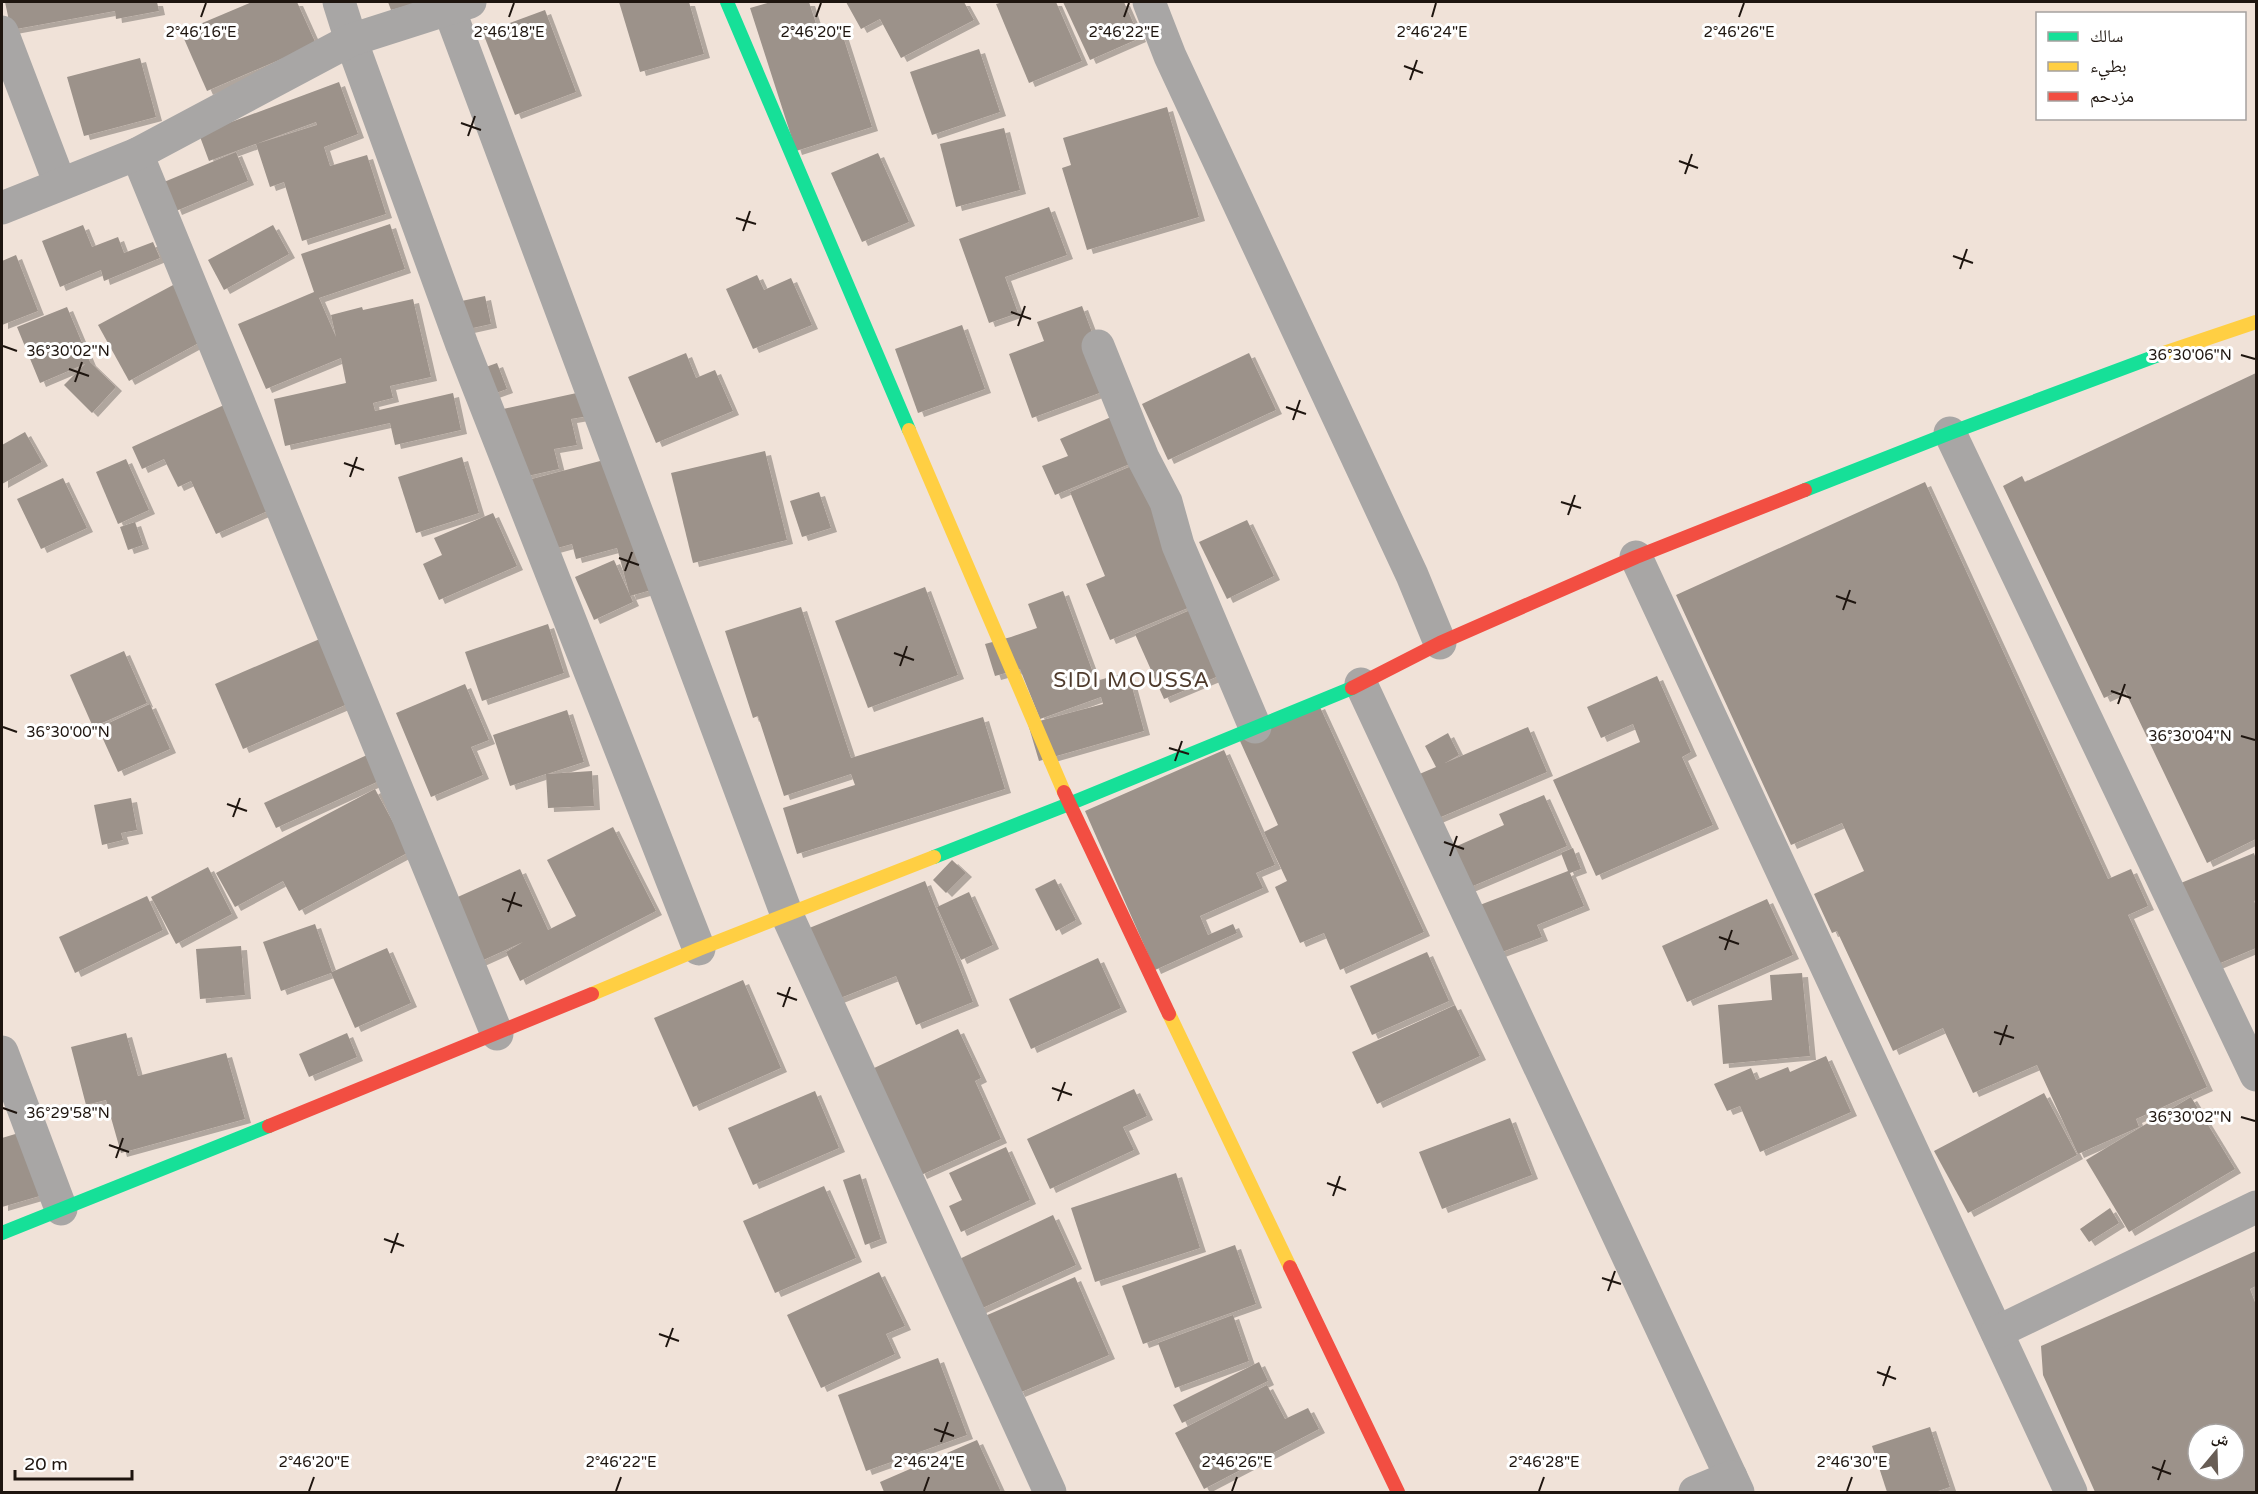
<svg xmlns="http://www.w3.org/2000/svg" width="2258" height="1494" viewBox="0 0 2258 1494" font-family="'Varela Round','Noto Naskh Arabic',sans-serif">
<defs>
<filter id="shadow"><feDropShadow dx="6" dy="4" stdDeviation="0" flood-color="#0004"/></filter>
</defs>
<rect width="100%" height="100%" fill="#f0e2d8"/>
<g fill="#9c928a" fill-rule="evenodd" filter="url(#shadow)">
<path d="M5 2H157L159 11 116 19 115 11 11 30Z"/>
<path d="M252 2H297L316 44 207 91 181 32Z"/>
<path d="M388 2H420L391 10Z"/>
<path d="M619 2H689L704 54 640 72Z"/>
<path d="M771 2H809L820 36 841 30 872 127 796 151 750 8Z"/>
<path d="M846 2H964L974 20 901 58 880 19 861 29Z"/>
<path d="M1003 2H1056L1082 61 1029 83 996 4Z"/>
<path d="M1063 2H1124L1140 38 1090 60Z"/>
<path d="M545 10 576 92 515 115 483 33Z"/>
<path d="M979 49 1000 112 932 135 910 72Z"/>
<path d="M140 58 156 117 84 136 67 77Z"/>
<path d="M339 82 358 134 324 147 330 166 367 155 386 214 302 241 284 182 270 187 256 144 317 125 316 122 209 161 199 134Z"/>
<path d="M1167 107 1199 217 1087 250 1062 168 1071 165 1063 138Z"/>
<path d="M1004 128 1020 190 956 207 940 144Z"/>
<path d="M236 152 248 181 176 211 164 182Z"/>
<path d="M878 153 909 222 862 242 831 173Z"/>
<path d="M1049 207 1067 255 1005 277 1018 313 989 323 959 239Z"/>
<path d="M390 224 405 269 319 298 336 337 331 315 362 307 363 310 413 299 431 377 390 386 393 398 373 403 375 411 453 393 461 430 395 445 390 423 285 446 274 399 346 383 341 358 266 389 238 324 314 292 301 254Z"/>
<path d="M83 225 92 247 118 237 124 253 153 242 160 258 104 281 101 270 60 287 42 241Z"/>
<path d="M273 225 289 254 224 290 208 260Z"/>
<path d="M16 255 38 311 2 325V261Z"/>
<path d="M427 272 457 302 485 296 491 324 441 335Z"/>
<path d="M757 275 764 290 791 278 812 325 753 349 726 289Z"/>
<path d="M175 284 206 339 129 381 98 325Z"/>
<path d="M1082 306 1113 388 1032 418 1009 354 1044 341 1037 322Z"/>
<path d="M67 307 90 362 116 387 92 413 64 385 85 364 40 383 17 327Z"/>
<path d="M962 325 985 389 918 413 895 349Z"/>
<path d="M686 353 696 378 715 370 733 411 656 443 628 377Z"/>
<path d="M1249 353 1276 410 1168 460 1142 404Z"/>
<path d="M497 363 507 389 482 398 472 372Z"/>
<path d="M2256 373V839L2207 863 2124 689 2104 698 2003 486 2022 476 2025 482Z"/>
<path d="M595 389 601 414 571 419 577 445 554 449 559 469 505 481 489 412Z"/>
<path d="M224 405 272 509 216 534 191 481 178 487 164 459 142 469 132 447Z"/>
<path d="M1118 414 1137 461 1055 495 1042 466 1068 456 1060 439Z"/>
<path d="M25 432 42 462 2 484V445Z"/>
<path d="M765 451 787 540 693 563 671 473Z"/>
<path d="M619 456 655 589 630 596 617 548 576 559 572 544 532 555 513 484Z"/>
<path d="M462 457 479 513 416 533 398 477Z"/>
<path d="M126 459 149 510 118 524 96 472Z"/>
<path d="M1141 462 1200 603 1110 640 1086 584 1105 576 1070 492Z"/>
<path d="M63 478 87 528 41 549 17 499Z"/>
<path d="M1925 482 2108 879 2131 869 2148 906 2128 915 2207 1087 2136 1119 2139 1127 2078 1154 2037 1065 1973 1093 1943 1028 1893 1051 1837 931 1832 933 1814 894 1864 871 1842 823 1791 845 1676 595Z"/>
<path d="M819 492 831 528 802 537 790 501Z"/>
<path d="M493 513 517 566 439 600 423 564 442 555 434 538Z"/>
<path d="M1247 520 1274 576 1227 599 1199 542Z"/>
<path d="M135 522 143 545 128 550 120 527Z"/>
<path d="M614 560 633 602 594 620 575 577Z"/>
<path d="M925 587 958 675 868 708 835 621Z"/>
<path d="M1063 591 1096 681 1128 672 1144 731 1039 761 1028 724 1103 704 1101 697 1040 719 1020 669 995 676 985 644 1011 637 1037 628 1028 604Z"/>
<path d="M1211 601 1240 667 1164 699 1135 634Z"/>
<path d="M801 607 851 758 983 717 1005 789 797 854 783 808 855 785 851 774 784 796 758 716 753 718 725 631Z"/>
<path d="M548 624 564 673 482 701 465 652Z"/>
<path d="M322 638 350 703 243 749 215 684Z"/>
<path d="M124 651 147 703 93 727 70 675Z"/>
<path d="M1657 676 1691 752 1682 757 1713 825 1596 876 1553 780 1640 742 1633 724 1601 738 1587 707Z"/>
<path d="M465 684 489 740 471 747 483 775 431 797 396 713Z"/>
<path d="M150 704 170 749 118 772 98 728Z"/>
<path d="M1319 705 1424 932 1340 970 1324 933 1300 943 1275 887 1287 881 1264 832 1278 825 1240 741Z"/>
<path d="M567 710 584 762 547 774 592 771 594 806 548 808 546 774 510 786 493 735Z"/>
<path d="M1528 727 1547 772 1429 822 1410 778 1436 767 1425 746 1448 733 1459 755 1445 763Z"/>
<path d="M1224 750 1275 865 1256 873 1263 888 1200 916 1208 935 1233 924 1237 933 1155 970 1085 811Z"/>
<path d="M367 755 379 781 276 828 264 803Z"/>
<path d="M375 789 409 852 299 911 283 881 235 907 216 873Z"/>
<path d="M1544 795 1567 846 1454 894 1437 855 1504 825 1499 814Z"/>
<path d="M131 798 137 830 121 833 123 840 102 845 94 805Z"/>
<path d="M613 827 656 911 520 981 506 952 523 942 479 962 451 900 520 869 548 930 576 916 547 860Z"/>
<path d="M1573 848 1581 869 1570 873 1584 906 1537 925 1542 937 1478 961 1459 913 1568 871 1561 853Z"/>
<path d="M2254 853 2256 859V900L2254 901 2256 906V948L2211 967 2176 885Z"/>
<path d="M952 860 966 873 946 893 933 880Z"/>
<path d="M208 867 232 914 176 944 151 897Z"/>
<path d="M1055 879 1076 920 1056 931 1035 889Z"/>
<path d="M925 881 973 1002 916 1025 896 976 825 1004 797 933Z"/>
<path d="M969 892 993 945 961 960 937 907Z"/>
<path d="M147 896 163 930 75 973 59 937Z"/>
<path d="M1767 899 1793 955 1687 1002 1662 946Z"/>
<path d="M315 924 332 972 387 948 411 1003 355 1028 331 973 281 991 263 942Z"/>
<path d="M241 946 245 995 200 999 196 949Z"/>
<path d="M1427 952 1449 1001 1372 1035 1350 986Z"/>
<path d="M1098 958 1121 1008 1031 1049 1009 999Z"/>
<path d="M1802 973 1810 1056 1723 1064 1718 1005 1772 1000 1770 975Z"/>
<path d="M743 980 781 1068 693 1107 654 1018Z"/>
<path d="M1455 1005 1480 1056 1377 1104 1352 1052Z"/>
<path d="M958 1029 981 1078 975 1081 1001 1139 921 1175 872 1069Z"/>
<path d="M126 1033 138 1076 226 1053 245 1119 121 1153 106 1100 86 1105 71 1047Z"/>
<path d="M347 1033 357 1057 309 1077 299 1054Z"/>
<path d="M1826 1056 1851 1112 1760 1152 1740 1106 1727 1111 1714 1084 1751 1068 1756 1080 1788 1067 1790 1072Z"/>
<path d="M1134 1089 1147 1116 1123 1127 1134 1150 1050 1189 1027 1139Z"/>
<path d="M815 1091 839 1148 753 1185 728 1128Z"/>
<path d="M2044 1093 2077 1155 1968 1213 1934 1151Z"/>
<path d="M2191 1097 2235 1169 2129 1232 2086 1160Z"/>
<path d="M1510 1118 1532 1175 1442 1209 1419 1152Z"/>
<path d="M32 1129 50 1193 2 1207V1138Z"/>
<path d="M1006 1147 1030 1200 961 1232 949 1206 962 1200 949 1173Z"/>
<path d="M1176 1173 1200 1248 1095 1282 1071 1208Z"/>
<path d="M860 1174 881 1239 865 1245 843 1180Z"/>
<path d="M824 1186 856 1258 775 1293 743 1221Z"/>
<path d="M2110 1208 2119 1223 2089 1242 2080 1229Z"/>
<path d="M1053 1215 1076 1265 976 1311 953 1262Z"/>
<path d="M1235 1245 1256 1304 1143 1344 1122 1286Z"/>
<path d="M2256 1251V1286L2250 1289 2256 1305V1492H2095L2043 1375 2041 1346ZM2198 1434H2234V1470H2198Z"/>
<path d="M879 1272 905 1326 886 1334 895 1354 821 1388 787 1315Z"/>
<path d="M1075 1277 1109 1355 1019 1393 985 1316Z"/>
<path d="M1233 1315 1249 1361 1175 1388 1158 1343Z"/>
<path d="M938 1358 967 1435 866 1471 838 1395Z"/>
<path d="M1259 1362 1268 1381 1182 1423 1173 1405Z"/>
<path d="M1267 1385 1285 1419 1308 1408 1319 1429 1204 1489 1175 1433Z"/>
<path d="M1930 1427 1950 1487 1935 1492H1887L1872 1446Z"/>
<path d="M977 1440 1001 1492H884L880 1482Z"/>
</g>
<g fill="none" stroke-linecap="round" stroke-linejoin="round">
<g stroke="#a8a6a5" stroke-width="33">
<path d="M339 2 351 40 462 345 699 949"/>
<path d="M1149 2 1170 56 1412 575 1440 643"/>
<path d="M449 9 787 915 1050 1492"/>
<path d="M2 32 60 184"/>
<path d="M137 154 497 1034"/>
<path d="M2 208 137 154 351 40 470 2"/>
<path d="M1098 346 1143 458 1166 502 1178 545 1255 727"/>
<path d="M1950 433 2256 1075"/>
<path d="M1636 557 2071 1492"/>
<path d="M1361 684 1738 1492"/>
<path d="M2 1052 61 1209"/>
<path d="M1997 1332 2256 1207"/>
<path d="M1695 1492 1731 1477"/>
</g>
<g stroke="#16e098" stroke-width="14">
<path d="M727 2 909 430"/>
<path d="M1805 490 1950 433 2164 353"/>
<path d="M934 857 1069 804 1352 688"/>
<path d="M2 1233 269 1126"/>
</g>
<g stroke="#ffcf43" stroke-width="14">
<path d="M2164 353 2256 322"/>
<path d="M909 430 1064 792"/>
<path d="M592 994 699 949 934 857"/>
<path d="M1169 1014 1290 1267"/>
</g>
<g stroke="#f24e42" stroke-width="14">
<path d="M1352 688 1440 643 1636 557 1805 490"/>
<path d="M1064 792 1169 1014"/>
<path d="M269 1126 592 994"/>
<path d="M1290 1267 1398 1492"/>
</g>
</g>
<path fill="none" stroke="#1e150f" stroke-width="2" d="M201 17 206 3M509 17 514 3M816 17 821 3M1124 17 1129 3M1432 17 1436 3M1739 17 1744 3M1404 66 1423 73M1410 80 1417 60M461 123 481 130M468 136 475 116M1679 161 1698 168M1685 174 1692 154M736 218 756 224M743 231 750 211M1953 256 1973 263M1960 269 1967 249M1011 312 1031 319M1018 326 1025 306M3 346 17 351M2241 355 2255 359M69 369 89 376M75 382 82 362M1286 407 1306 414M1293 420 1300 400M344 463 364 470M350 477 357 457M1561 502 1581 508M1568 515 1575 495M619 558 639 565M625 571 632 552M1836 596 1856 603M1843 610 1850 590M894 653 914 660M900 666 907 646M2111 691 2131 698M2118 704 2125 684M3 727 17 732M2241 736 2255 740M1169 748 1189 754M1175 761 1182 741M227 804 247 811M233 817 240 798M1444 842 1464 849M1450 856 1457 836M502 899 522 906M508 912 515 892M1719 937 1739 944M1725 950 1732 930M777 993 797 1000M783 1007 790 987M1994 1032 2014 1038M2000 1045 2007 1025M1052 1088 1072 1095M1058 1101 1065 1082M3 1108 17 1113M2241 1117 2255 1121M109 1145 129 1152M116 1158 123 1138M1327 1183 1346 1190M1333 1196 1340 1176M384 1239 404 1246M391 1253 398 1233M1602 1278 1621 1284M1608 1291 1615 1271M659 1334 679 1341M666 1347 673 1328M1877 1372 1896 1379M1883 1386 1890 1366M934 1429 954 1436M941 1442 948 1422M2152 1467 2171 1474M2158 1480 2165 1460M309 1491 314 1477M616 1491 621 1477M924 1491 929 1477M1232 1491 1237 1477M1539 1491 1544 1477M1847 1491 1852 1477"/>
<g text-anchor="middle" stroke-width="6" stroke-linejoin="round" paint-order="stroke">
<g font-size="21" letter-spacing="1.5" fill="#4e3a2c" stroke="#fff">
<text x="1132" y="687">SIDI MOUSSA</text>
</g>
</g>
<g font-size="15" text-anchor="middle" fill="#1e150f" stroke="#fff" stroke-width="6" stroke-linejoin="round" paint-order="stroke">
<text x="201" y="37">2°46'16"E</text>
<text x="509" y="37">2°46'18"E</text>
<text x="816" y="37">2°46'20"E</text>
<text x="1124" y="37">2°46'22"E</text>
<text x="1432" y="37">2°46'24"E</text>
<text x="1739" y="37">2°46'26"E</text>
<text x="68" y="356">36°30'02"N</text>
<text x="2190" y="360">36°30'06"N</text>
<text x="68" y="737">36°30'00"N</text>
<text x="2190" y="741">36°30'04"N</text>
<text x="68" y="1118">36°29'58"N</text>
<text x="2190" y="1122">36°30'02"N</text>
<text x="314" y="1467">2°46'20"E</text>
<text x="621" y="1467">2°46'22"E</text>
<text x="929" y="1467">2°46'24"E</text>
<text x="1237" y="1467">2°46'26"E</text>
<text x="1544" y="1467">2°46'28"E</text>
<text x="1852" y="1467">2°46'30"E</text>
</g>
<rect width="2258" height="1494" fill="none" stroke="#1e150f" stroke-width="6"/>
<rect x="2036" y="12" width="210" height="108" fill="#ffffff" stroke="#a5a19f" stroke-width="1.5"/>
<rect x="2048" y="32" width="30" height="9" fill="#16e098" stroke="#a5a19f" stroke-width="1.5"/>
<text x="2090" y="42" font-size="18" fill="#1e150f">سالك</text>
<rect x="2048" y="62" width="30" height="9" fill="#ffcf43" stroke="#a5a19f" stroke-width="1.5"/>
<text x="2090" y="72" font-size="18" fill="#1e150f">بطيء</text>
<rect x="2048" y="92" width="30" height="9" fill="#f24e42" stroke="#a5a19f" stroke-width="1.5"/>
<text x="2090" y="102" font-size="18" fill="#1e150f">مزدحم</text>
<g transform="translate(2216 1452) rotate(19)"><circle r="28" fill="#ffffff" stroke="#a5a19f" stroke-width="1.5"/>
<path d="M0-4.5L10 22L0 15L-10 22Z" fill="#685d55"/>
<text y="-9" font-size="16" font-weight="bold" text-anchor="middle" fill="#1e150f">ش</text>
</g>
<path d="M15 1470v9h117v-9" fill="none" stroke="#1e150f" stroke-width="3"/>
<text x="24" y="1470" font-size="18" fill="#1e150f" stroke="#ffffff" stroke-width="4.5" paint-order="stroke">20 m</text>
</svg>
